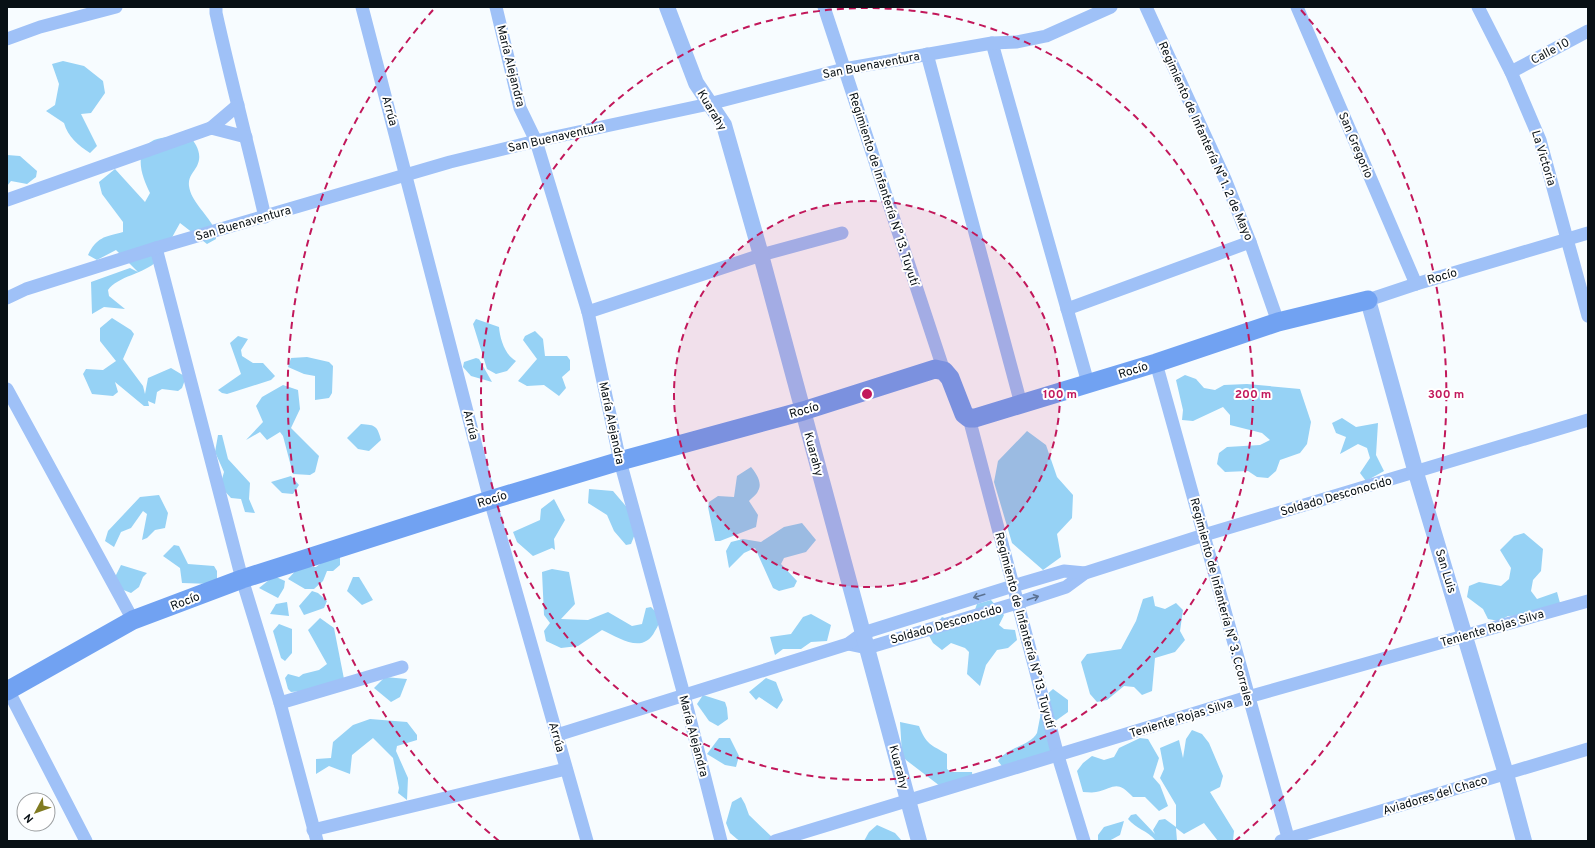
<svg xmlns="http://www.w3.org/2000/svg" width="1595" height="848" viewBox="0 0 1595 848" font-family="Overpass,sans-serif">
<rect width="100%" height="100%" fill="#f7fcff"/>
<g fill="#96d2f5">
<path d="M63 61 84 66 103 81 105 93 91 113 81 114 97 146 90 153C78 145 68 137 64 123L46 111 55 105 59 84 52 64Z"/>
<path d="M189 135C196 144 203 154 197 166 193 173 188 177 189 186 191 201 206 213 213 226 215 230 215 235 216 239L207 244 180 223C173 235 166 251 157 261 144 274 118 276 108 290L109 296 125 309 104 307 92 314 91 282 130 268 138 272 116 250 97 260 88 255C97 237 104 237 123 232V222L102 194 99 182 115 169 145 202 150 193C142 177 132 151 154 140 161 137 181 136 189 135Z"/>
<path d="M7 155 20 156 37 171 36 177 27 184 11 181 7 186Z"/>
<path d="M112 318 131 330 134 334 123 359 143 386 145 394 148 378 171 368 186 377 182 388 178 391 162 389 157 392 155 404 148 401 149 406H144L115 382 118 392 113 396 92 394 83 374 86 369 103 370 116 361 100 341V328Z"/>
<path d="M476 319 499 327C500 339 505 355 516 361L507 371 496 374 487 369 473 324Z"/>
<path d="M535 331 543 339 545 356H567L570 360V370L562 377 566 388 559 396 544 385 527 386 518 381 537 359 523 340 525 336Z"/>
<path d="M238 336 248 339 241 350 242 356 253 363H263L275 376 271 380 227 394 222 393 218 390 241 374 230 343Z"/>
<path d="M307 357 329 362 333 366 332 393 329 398 315 400V376L304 374 288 367 291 358Z"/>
<path d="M476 358 479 359 492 382 471 376 463 367 464 362Z"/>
<path d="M1185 375 1196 379 1204 388 1215 390 1224 385 1247 384 1300 389 1311 422 1307 444 1300 453 1280 460 1276 471 1268 478 1257 477 1248 471 1225 472 1217 464 1219 453 1227 447 1260 445 1270 440 1262 433 1230 425V415L1223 407 1193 421 1182 420 1183 410 1176 380Z"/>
<path d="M283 385 298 390 300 409 291 428 319 456 315 472 310 475 293 474 283 436 280 432 267 440 260 432 246 440 263 422 256 406 262 397Z"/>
<path d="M1342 418 1356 427 1378 423 1376 455 1384 471 1366 481 1360 473 1370 458 1367 448 1358 444 1340 454 1346 437 1336 433 1332 423Z"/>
<path d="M361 424C376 425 377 426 381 440L369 451 358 449 347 438Z"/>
<path d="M1027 431 1046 445 1057 477 1073 495 1072 518 1057 534 1061 557 1043 570 1012 543 994 482 998 461Z"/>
<path d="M218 435H222L228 459 250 483 249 499 255 513 245 512 241 499 231 498 220 486 224 472 215 452Z"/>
<path d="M751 467C756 473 763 483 758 491 757 494 752 498 749 501L758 515 756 527 720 541H715L708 507 709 502 718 496 734 497 737 476Z"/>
<path d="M291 476 299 485 293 494 282 493 271 482Z"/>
<path d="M589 489 613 491 630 511 635 534 631 544 626 545 614 531 607 515 588 503Z"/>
<path d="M159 495 168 513 165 528 155 530 147 538 142 540 147 514 143 511 131 528 121 532 114 547 105 541 108 531 140 497Z"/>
<path d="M554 499 565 520 554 539 555 550 552 548 533 556 517 542 513 532 540 520 541 509Z"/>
<path d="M802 523 816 540 806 552 784 558 781 564 797 581 794 587 779 591 773 588 755 548 744 553 729 568 726 551 731 542 743 539 761 542 784 527Z"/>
<path d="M1524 533 1543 549 1541 571 1533 580 1531 591 1537 599 1557 592 1560 603 1540 615 1508 616 1499 621 1488 619 1483 609 1467 597 1469 586 1479 582 1501 586 1509 579 1511 568 1500 550 1514 536Z"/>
<path d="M174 545 179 546 188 564 214 566 217 571V582L212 584 182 583 180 568 163 556Z"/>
<path d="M336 552 340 557V565L333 571H327L323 581 314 589H305L288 579 299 567H316Z"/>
<path d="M121 565 147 573 143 577 139 587 131 593 121 589 114 579Z"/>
<path d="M552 569 569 572 575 604 561 619 588 620 608 612 632 626 642 624 646 608 651 607 660 616C660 622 658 626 655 631 643 655 620 638 602 630L578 646 561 648 546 641 544 631 550 623 544 615 542 572Z"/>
<path d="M274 576 285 581 284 588 278 598 259 588Z"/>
<path d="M353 577H359L373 600 362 605 347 591Z"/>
<path d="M312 591 318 593 327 601 324 608 304 615 299 606Z"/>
<path d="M1153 596 1155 606 1165 609 1176 603 1183 610 1180 631 1185 640 1175 652 1155 658 1152 691 1142 695 1134 687 1124 686 1107 700 1097 702 1090 694 1081 662 1087 654 1121 649 1136 621 1143 599Z"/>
<path d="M991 600 1004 615 999 625 1004 629 1015 630 1017 640 1008 648 997 650 986 665 980 686 967 674 969 652 965 648 951 643 942 650 933 643 928 634 942 617 964 625 972 618 977 604Z"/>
<path d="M287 602 289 616 270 614 276 604Z"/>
<path d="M811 614 831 625 827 641 811 642 801 649H783L775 655 770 637 791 634 803 617Z"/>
<path d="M320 618 334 628 344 679 313 690 291 692 288 689 285 678 288 674 299 677 303 674 319 670 327 664 308 630Z"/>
<path d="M279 624 292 629V653L285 661 281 658 273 631Z"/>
<path d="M385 677 407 679 400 697 391 702 374 688Z"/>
<path d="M766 678 776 682 783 700 777 709 759 697 756 700 749 692Z"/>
<path d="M1053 689 1068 700V712L1054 722V750L1005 770 998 761C1007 747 1030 746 1037 733L1044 697Z"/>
<path d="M703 695 725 702 727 708 728 719 718 726 709 721 697 704Z"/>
<path d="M370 719 407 722 417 735V740L397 746 396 751 408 778 407 800 398 793 399 788 393 758 373 738 352 755 350 774 329 766 316 774V759L331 758 333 742 353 725Z"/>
<path d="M900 722 919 726C926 744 931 745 947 754V769L951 772H972L973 781 940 786 906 760 902 755Z"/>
<path d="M1192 730 1202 734 1209 743 1223 776 1220 787 1210 792 1234 831 1233 841H1218L1204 823 1184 834 1176 828 1177 841H1156C1147 830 1136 829 1128 819L1131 815 1136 814 1155 834 1153 830 1159 820 1165 819 1176 827V805L1160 778 1164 769 1160 748 1179 740 1183 758 1186 739Z"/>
<path d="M719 738H730L739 756 736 767 725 765 707 754Z"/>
<path d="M1140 738 1148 739 1159 758 1153 777 1160 785 1168 806 1159 811 1145 797H1133C1116 779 1115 788 1096 792 1092 793 1087 792 1083 792L1077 771 1083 763 1092 756 1104 760 1114 757 1119 748Z"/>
<path d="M741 797 745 804 749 815 773 838 772 841H740L737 839 730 833 726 823 732 802Z"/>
<path d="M1124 821 1120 835 1109 841H1098V835L1104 827Z"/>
<path d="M877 825 895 833 902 841H864L869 832Z"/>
</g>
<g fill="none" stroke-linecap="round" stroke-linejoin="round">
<g stroke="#9fc1f7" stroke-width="13">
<path d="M216 7V13C231 81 249 148 265 217"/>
<path d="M362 7 490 500 587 841"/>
<path d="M496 7 520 108 536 141 588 312 620 461 684 695 721 841"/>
<path d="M824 7 944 371"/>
<path d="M1146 7 1225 179 1250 242 1278 322"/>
<path d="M1297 7 1416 284"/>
<path d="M1478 7 1511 72 1540 140 1588 316"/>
<path d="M7 39 40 27 116 7"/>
<path d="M992 43 1088 383"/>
<path d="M927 54 1021 404"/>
<path d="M1511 72 1588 31"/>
<path d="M211 128 238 105"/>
<path d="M7 200 211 128 246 137"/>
<path d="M156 248 242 579 280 703 317 841"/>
<path d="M7 298 26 289 156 248 450 162 536 141 709 104 844 69 992 43 1017 42 1046 36 1111 7"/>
<path d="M1368 300 1416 284 1588 233"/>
<path d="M1067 309 1250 242"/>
<path d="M588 312 761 255 842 233"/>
<path d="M1156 363 1289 841"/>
<path d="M7 389 133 620"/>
<path d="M969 418 1058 756 1084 841"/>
<path d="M848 644 867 648 1017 603 1066 587 1085 573 1204 535 1588 420"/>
<path d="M8 690 86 841"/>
<path d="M280 703 402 667"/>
<path d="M557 735 848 644 863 633 1013 586 1064 571 1085 573"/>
<path d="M313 830 566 769"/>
<path d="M775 841 1248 697 1588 601"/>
<path d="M1281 841 1588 749"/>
</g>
<g stroke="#9fc1f7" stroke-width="16">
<path d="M667 7 696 83 724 125 761 255 919 841"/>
<path d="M1368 300 1416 473 1506 774 1524 841"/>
</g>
<path stroke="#71a2f2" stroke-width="19" d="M7 691 133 620 242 579 490 500 620 461 803 411 935 369 944 371 950 378 964 414 969 418H975L1156 363 1278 322 1368 300"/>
</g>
<defs><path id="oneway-shaft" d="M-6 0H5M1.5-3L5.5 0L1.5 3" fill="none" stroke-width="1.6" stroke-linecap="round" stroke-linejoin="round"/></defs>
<g stroke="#5b7191">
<use href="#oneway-shaft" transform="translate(979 596) rotate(163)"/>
<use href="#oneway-shaft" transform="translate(1033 598) rotate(-18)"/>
</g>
<circle cx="867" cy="394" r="193" fill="#c2185b" fill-opacity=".12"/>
<g fill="none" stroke="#c2185b" stroke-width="2" stroke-dasharray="7 5">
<circle cx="867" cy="394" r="193"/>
<circle cx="867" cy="394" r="386"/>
<path d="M499 841A579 579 0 0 1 433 10M1301 10A579 579 0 0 1 1235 841"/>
</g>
<g text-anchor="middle" stroke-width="4" stroke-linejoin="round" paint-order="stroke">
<g font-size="12" fill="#081015" stroke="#fff">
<text transform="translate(1550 51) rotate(-28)" y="4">Calle 10</text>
<text transform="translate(871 65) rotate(-11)" y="4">San Buenaventura</text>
<text transform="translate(511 66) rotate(76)" y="4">María Alejandra</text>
<text transform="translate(712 110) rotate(59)" y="4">Kuarahy</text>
<text transform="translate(390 111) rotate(75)" y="4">Arrúa</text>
<text transform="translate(556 137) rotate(-13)" y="4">San Buenaventura</text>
<text transform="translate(1206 141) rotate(66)" y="4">Regimiento de Infantería N° 1. 2 de Mayo</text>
<text transform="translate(1356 145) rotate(67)" y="4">San Gregorio</text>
<text transform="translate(1544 158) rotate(73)" y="4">La Victoria</text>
<text transform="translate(884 189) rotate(72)" y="4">Regimiento de Infantería N° 13. Tuyutí</text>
<text transform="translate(243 223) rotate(-16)" y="4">San Buenaventura</text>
<text transform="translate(1442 276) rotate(-16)" y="4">Rocío</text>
<text transform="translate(1133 370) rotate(-17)" y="4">Rocío</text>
<text transform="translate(804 410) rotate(-16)" y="4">Rocío</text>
<text transform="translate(612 423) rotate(78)" y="4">María Alejandra</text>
<text transform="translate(471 425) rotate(76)" y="4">Arrúa</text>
<text transform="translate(814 454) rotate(75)" y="4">Kuarahy</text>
<text transform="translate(1336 496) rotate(-16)" y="4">Soldado Desconocido</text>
<text transform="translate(492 499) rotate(-17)" y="4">Rocío</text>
<text transform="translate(1446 571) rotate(73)" y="4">San Luis</text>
<text transform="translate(185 601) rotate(-21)" y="4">Rocío</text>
<text transform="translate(1222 602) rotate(75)" y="4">Regimiento de Infantería N° 3. Ccorrales</text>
<text transform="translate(946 624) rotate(-16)" y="4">Soldado Desconocido</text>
<text transform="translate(1492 628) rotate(-16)" y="4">Teniente Rojas Silva</text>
<text transform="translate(1025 630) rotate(75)" y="4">Regimiento de Infantería N° 13. Tuyutí</text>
<text transform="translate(1181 718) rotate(-17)" y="4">Teniente Rojas Silva</text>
<text transform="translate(694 736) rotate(75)" y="4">María Alejandra</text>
<text transform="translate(557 737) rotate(74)" y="4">Arrúa</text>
<text transform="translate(899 767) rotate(75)" y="4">Kuarahy</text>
<text transform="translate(1435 795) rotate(-17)" y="4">Aviadores del Chaco</text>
</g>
</g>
<circle cx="867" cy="394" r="6" fill="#c2185b" stroke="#fff" stroke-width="2"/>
<g font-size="12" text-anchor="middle" font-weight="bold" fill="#c2185b" stroke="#fff" stroke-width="4" stroke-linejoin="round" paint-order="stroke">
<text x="1060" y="398">100 m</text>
<text x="1253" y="398">200 m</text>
<text x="1446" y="398">300 m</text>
</g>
<rect width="1595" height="848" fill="none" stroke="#081015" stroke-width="16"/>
<g transform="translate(36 812) rotate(229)"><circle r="19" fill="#ffffff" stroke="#9c9fa1"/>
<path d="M0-3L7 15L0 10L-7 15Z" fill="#807b21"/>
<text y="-6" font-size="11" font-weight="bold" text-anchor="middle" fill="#081015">N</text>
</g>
</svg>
